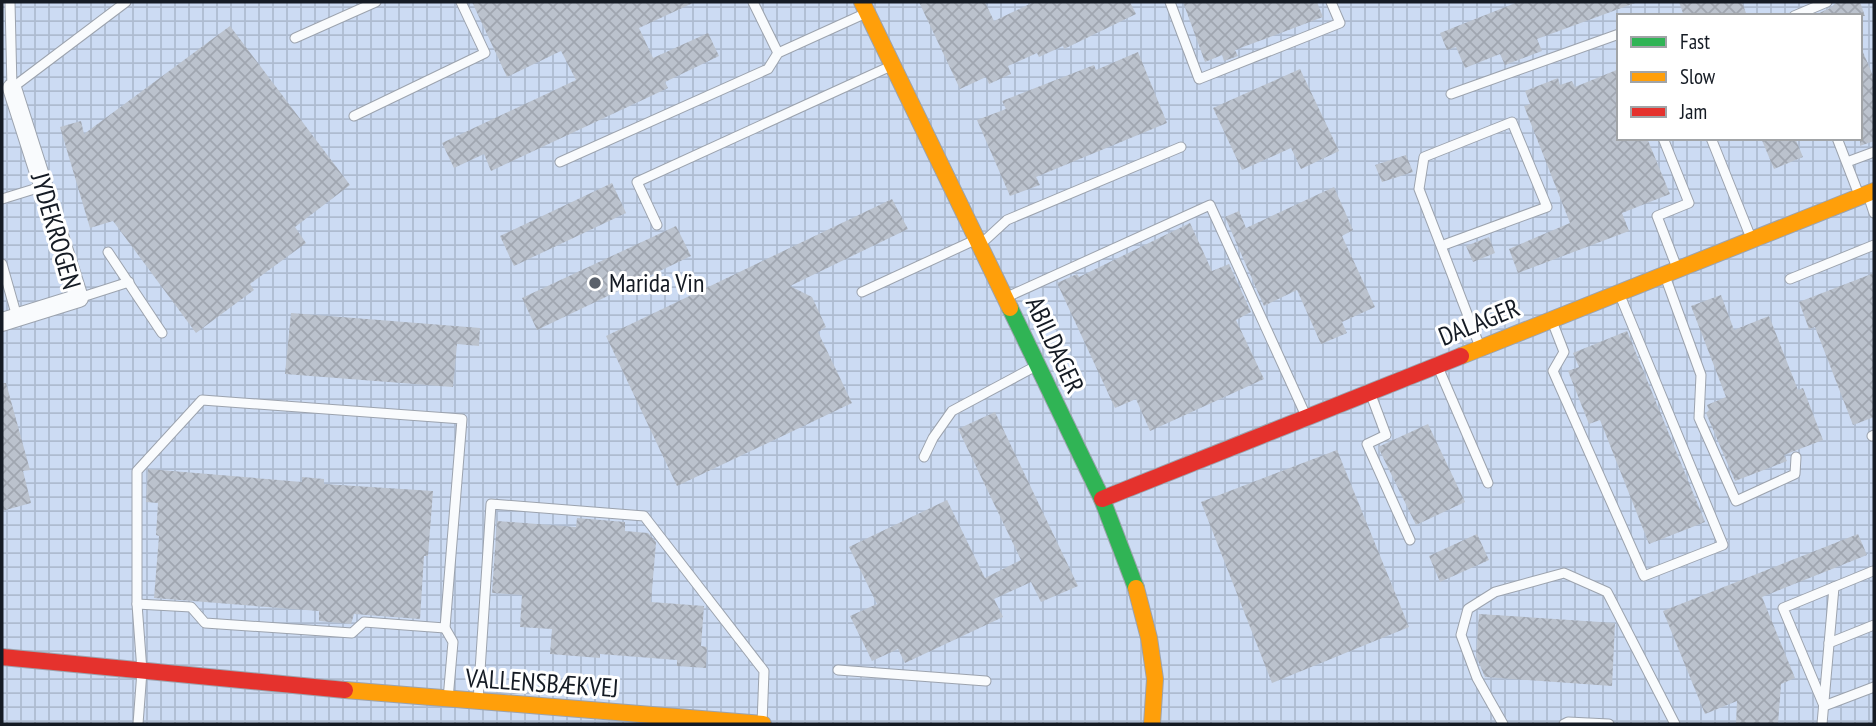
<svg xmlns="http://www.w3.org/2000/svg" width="1876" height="726" viewBox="0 0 1876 726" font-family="'PT Sans Narrow',sans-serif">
<defs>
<pattern id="industrial-grid" width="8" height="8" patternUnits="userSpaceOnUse" patternTransform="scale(1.75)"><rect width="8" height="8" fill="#ccdbf3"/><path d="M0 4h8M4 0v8" fill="none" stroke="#aebbd0"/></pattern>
<pattern id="building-cross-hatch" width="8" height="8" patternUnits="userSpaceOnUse" patternTransform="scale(1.75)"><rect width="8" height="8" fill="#bbc2cd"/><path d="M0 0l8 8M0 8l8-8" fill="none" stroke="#a0a6b0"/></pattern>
</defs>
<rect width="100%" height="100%" fill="#d9e2f0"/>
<path fill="url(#industrial-grid)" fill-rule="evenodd" d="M2 2H1874V724H2ZM1619 16H1860V138H1619Z"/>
<g fill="url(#building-cross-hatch)">
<path d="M472 2H695L639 28 653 58 708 33 719 56 665 82 668 88 491 171 484 154 454 168 442 143 576 80 561 51 507 77Z"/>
<path d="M919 2H985L994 21 1034 2H1130L1136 14 1064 49 1063 46 1039 57 1037 53 1008 66 1011 74 989 84 986 77 960 89Z"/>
<path d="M1183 2H1317L1323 17 1235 50 1238 56 1224 61 1222 55 1205 62Z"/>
<path d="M1518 2H1635V3L1537 39 1542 51 1505 65 1500 54 1465 68 1456 47 1447 50 1440 33Z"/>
<path d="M1679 2H1742L1747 16H1684Z"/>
<path d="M1837 2H1860L1865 16H1813L1830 8Z"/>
<path d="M230 26 350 185 295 227 306 243 250 284 254 290 196 333 113 221 90 228 60 127 81 121 84 134Z"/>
<path d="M1860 45 1874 78V141L1860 146Z"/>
<path d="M1138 52 1167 123 1036 177 1040 185 1010 196 977 120 1006 109 1002 101 1094 65 1096 70Z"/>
<path d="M1300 69 1339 151 1301 169 1291 148 1242 170 1213 108Z"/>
<path d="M1619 69V138H1647L1670 194 1622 213 1629 231 1518 273 1509 249 1570 223 1524 106 1530 104 1525 91 1558 78 1560 85 1572 81 1575 87Z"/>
<path d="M1761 138H1795L1803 157 1774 169Z"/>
<path d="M1406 155 1413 172 1382 182 1375 165Z"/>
<path d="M612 183 626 213 514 266 500 236Z"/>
<path d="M1334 187 1353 230 1342 236 1375 307 1342 322 1347 333 1321 344 1297 290 1264 306 1225 217 1239 211 1246 228Z"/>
<path d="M892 199 908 229 790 286 812 297 826 327 818 332 852 403 677 486 606 336Z"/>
<path d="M1190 223 1212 271 1229 264 1251 312 1236 320 1264 379 1150 431 1136 399 1115 408 1057 283 1077 274 1079 277Z"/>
<path d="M676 226 691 256 537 330 522 298Z"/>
<path d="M1489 237 1495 253 1473 262 1466 246Z"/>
<path d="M1874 273V417L1853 425 1815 327 1809 329 1799 302Z"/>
<path d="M1721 295 1734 330 1769 316 1798 390 1803 388 1823 440 1784 455 1787 461 1735 481 1706 413 1709 410 1707 405 1726 397 1691 306Z"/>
<path d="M291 313 480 328 479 346 457 344 453 387 285 374Z"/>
<path d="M1627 331 1705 522 1649 544 1600 420 1589 424 1568 371 1579 367 1573 353Z"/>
<path d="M2 383H6L30 470 23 471 31 503 2 511Z"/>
<path d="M995 412 1078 586 1041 602 1031 582 994 599 1003 617 905 663 898 649 872 661 850 616 877 604 849 547 947 500 985 578 1021 560 958 429Z"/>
<path d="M1428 424 1465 502 1416 525 1378 447Z"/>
<path d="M1337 450 1409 627 1272 683 1201 502Z"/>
<path d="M148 469 302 482V477L324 479V484L433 491 428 556H424L420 619 354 614 351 624 319 621V611L154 598 159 536 156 535 158 503 146 502Z"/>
<path d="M577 518 625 522V531L648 533 656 542 651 602 704 606 701 646 707 647 706 668 677 666V660L600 654V658L550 654 552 629 520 627 522 595 492 593 497 521 576 527Z"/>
<path d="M1477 534 1489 560 1440 582 1429 556Z"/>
<path d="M1858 534 1867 555 1762 597 1795 678 1781 684 1778 724H1736L1737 701 1705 714 1663 611Z"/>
<path d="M1479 614 1615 623 1612 686 1485 677 1476 656Z"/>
</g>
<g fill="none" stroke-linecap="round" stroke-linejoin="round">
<defs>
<g id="lane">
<path d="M10 2 12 88"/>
<path d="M753 2 778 53"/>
<path d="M1170 2 1199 79 1340 23 1331 2"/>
<path d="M1794 16 1827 2"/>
<path d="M295 38 376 2"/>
<path d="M12 88 126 2"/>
<path d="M1451 94 1619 34"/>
<path d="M354 116 485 53 461 2"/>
<path d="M1663 138 1689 203 1657 216 1677 268"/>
<path d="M1711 138 1751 238"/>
<path d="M1837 138 1859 195"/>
<path d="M560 162 768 69 778 53 864 14"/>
<path d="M1847 162 1874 152"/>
<path d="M1868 195 1874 213"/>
<path d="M2 199 44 186"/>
<path d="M657 225 637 182 891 66"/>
<path d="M982 243 1007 220 1181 147"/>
<path d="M1441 246 1547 207 1512 122 1424 157 1419 189 1480 347"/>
<path d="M108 252 162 333"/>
<path d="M2 264 17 317"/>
<path d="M1665 276 1701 375 1699 418 1736 501 1795 474 1796 457"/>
<path d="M1790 279 1874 245"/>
<path d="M862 292 975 240"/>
<path d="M1007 297 1210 205 1306 416"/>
<path d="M79 298 129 282"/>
<path d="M1552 321 1564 352 1553 371 1644 576 1723 545 1619 293"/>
<path d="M1438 367 1488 483"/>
<path d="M1371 395 1386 435 1367 444 1410 540"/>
<path d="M1872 436 1874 435"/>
<path d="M924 457 933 438 952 411 1036 366"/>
<path d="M1873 571 1783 608 1824 706 1874 687"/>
<path d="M137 604 191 607 205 623 352 633 364 622 445 628"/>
<path d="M1829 643 1874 625"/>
<path d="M838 670 986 681"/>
<path d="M478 701 491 504 644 516 764 671 762 724"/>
<path d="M138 724 142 671 137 604V471L202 400 462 419 445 628 453 642 448 699"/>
<path d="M1503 724 1477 678 1461 635 1468 609 1495 592 1564 573 1607 592 1675 724"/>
<path d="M1564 724 1568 722 1609 724"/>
<path d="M1822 724 1834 587"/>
</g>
<path id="street" d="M2 322 79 298 12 88"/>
<path id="fast" d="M1010 308 1102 499 1136 588"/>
<g id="slow">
<path d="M862 2 1010 308"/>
<path d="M1461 356 1874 191"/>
<path d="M1136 588 1149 638 1155 679 1152 724"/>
<path d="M345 690 763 724"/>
</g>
<g id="jam">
<path d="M1102 499 1461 356"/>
<path d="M2 657 345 690"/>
</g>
</defs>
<use href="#lane" stroke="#9ca3ae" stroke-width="11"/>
<use href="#street" stroke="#9ca3ae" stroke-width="20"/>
<use href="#fast" stroke="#9ca3ae" stroke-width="18"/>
<use href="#slow" stroke="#9ca3ae" stroke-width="18"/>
<use href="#jam" stroke="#9ca3ae" stroke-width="18"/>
<use href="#lane" stroke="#f9fbfd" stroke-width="9"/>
<use href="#street" stroke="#f9fbfd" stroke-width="18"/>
<use href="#fast" stroke="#30b455" stroke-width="16"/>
<use href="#slow" stroke="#ff9f0a" stroke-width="16"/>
<use href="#jam" stroke="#e5322d" stroke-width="16"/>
</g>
<circle fill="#5a616b" stroke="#fff" stroke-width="2.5" cx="595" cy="283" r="7"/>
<g text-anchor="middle" stroke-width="6" stroke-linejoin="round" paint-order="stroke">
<g font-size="26" fill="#151b24" stroke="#fff">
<text transform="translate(56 231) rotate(74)" y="9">JYDEKROGEN</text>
<text transform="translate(1479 322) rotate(-22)" y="9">DALAGER</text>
<text transform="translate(1055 345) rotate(65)" y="9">ABILDAGER</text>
<text transform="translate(542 683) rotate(4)" y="9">VALLENSBÆKVEJ</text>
</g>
<g font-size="26" fill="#151b24" stroke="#fff" text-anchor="start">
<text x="609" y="292">Marida Vin</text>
</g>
</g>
<rect width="1876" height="726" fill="none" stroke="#151b24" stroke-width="7"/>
<rect x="1617" y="14" width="245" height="126" fill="#ffffff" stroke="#a1a4a7" stroke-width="2"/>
<rect x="1631" y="37" width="35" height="10" fill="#30b455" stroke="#a1a4a7" stroke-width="2"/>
<text x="1680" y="49" font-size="21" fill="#151b24">Fast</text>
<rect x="1631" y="72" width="35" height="10" fill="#ff9f0a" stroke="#a1a4a7" stroke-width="2"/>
<text x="1680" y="84" font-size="21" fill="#151b24">Slow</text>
<rect x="1631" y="107" width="35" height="10" fill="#e5322d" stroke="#a1a4a7" stroke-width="2"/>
<text x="1680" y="119" font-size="21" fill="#151b24">Jam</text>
</svg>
